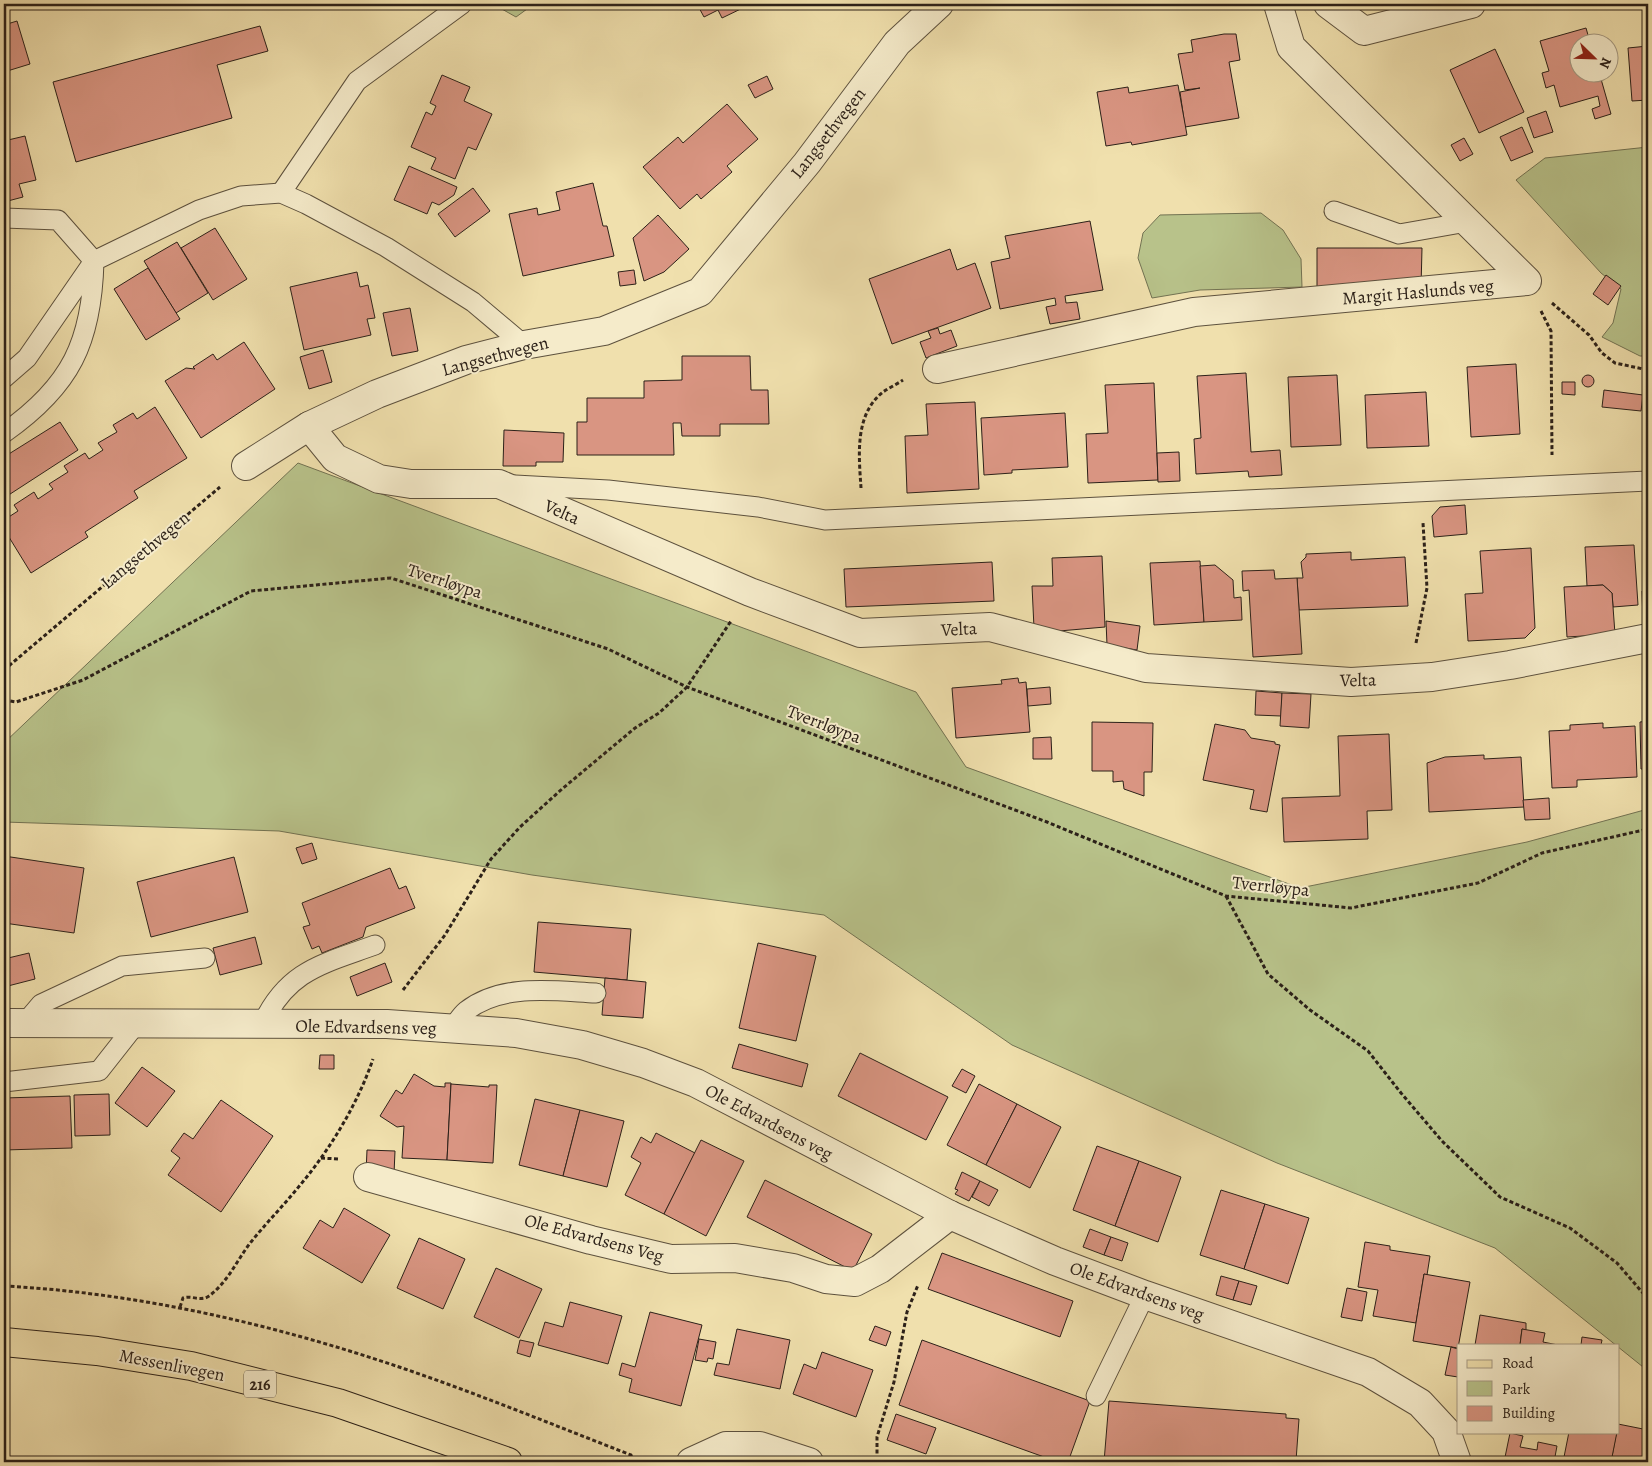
<svg xmlns="http://www.w3.org/2000/svg" width="1652" height="1466" viewBox="0 0 1652 1466" font-family="Alegreya,serif">
<rect width="100%" height="100%" fill="#f0e0ad"/>
<filter id="stains"><feTurbulence type="fractalNoise" baseFrequency=".004" numOctaves="4"/><feColorMatrix values="0 0 0 0 .2 0 0 0 0 .09 0 0 0 0 .02 0 0 0 .5 -.17"/></filter>
<radialGradient id="worn" r=".72"><stop offset=".6" stop-color="#630" stop-opacity="0"/><stop offset="1" stop-color="#630" stop-opacity=".3"/></radialGradient>
<g fill="#b8c28a" stroke="#727252">
<path d="M493 4H534L516 17Z"/>
<path d="M1648 147V356H1640L1602 337 1613 323 1621 289 1601 273 1516 180 1545 158Z"/>
<path d="M1261 213 1283 230 1301 259 1302 287 1200 290 1152 298 1138 258 1143 233 1160 215Z"/>
<path d="M298 463 916 692 966 767 1300 888 1527 842 1648 809V1371L1495 1248 1277 1163 1012 1045 824 915 532 875 279 831 4 822V743Z"/>
</g>
<g fill="#d99582" stroke="#2c2119">
<path d="M697 4H751L722 18 718 10 704 17Z"/>
<path d="M17 21 30 64 4 72V25Z"/>
<path d="M260 26 268 51 217 65 232 118 76 162 53 82Z"/>
<path d="M1586 28 1590 42H1580V72H1599L1611 114 1595 119 1592 109 1600 106 1598 96 1560 107 1554 85 1546 88 1542 73 1549 71 1540 41Z"/>
<path d="M1224 34H1236L1240 60 1229 62 1239 118 1185 127 1180 92 1200 88 1185 90 1178 54 1193 52 1191 40Z"/>
<path d="M1648 46V100L1632 101 1628 48Z"/>
<path d="M1495 49 1524 112 1479 133 1450 70Z"/>
<path d="M442 75 470 87 464 101 492 114 476 150 468 147 455 179 431 169 436 158 411 147 426 112 432 115 436 106 430 103Z"/>
<path d="M767 76 773 89 755 98 748 85Z"/>
<path d="M1178 85 1187 135 1132 145 1131 142 1106 146 1097 92 1128 87 1129 93Z"/>
<path d="M727 104 758 139 727 166 732 172 701 199 697 194 680 209 643 167 678 137 683 143Z"/>
<path d="M1546 111 1553 132 1534 138 1527 118Z"/>
<path d="M4 124 8 140 25 136 36 180 19 184 23 197 4 202Z"/>
<path d="M1522 127 1533 152 1511 161 1500 137Z"/>
<path d="M1464 138 1473 154 1460 161 1451 145Z"/>
<path d="M409 166 457 187 454 195 439 205 432 202 427 214 394 200Z"/>
<path d="M593 183 603 226H607L614 256 523 276 509 214 537 208 538 215 560 210 556 192Z"/>
<path d="M473 188 490 211 455 237 438 214Z"/>
<path d="M658 215 689 249 664 272 644 281 633 238Z"/>
<path d="M1090 221 1103 290 1065 296 1066 303 1077 302 1080 319 1050 324 1046 307 1056 305 1055 298 1000 309 991 262 1010 258 1005 236Z"/>
<path d="M215 228 247 279 213 300 181 248Z"/>
<path d="M177 242 208 293 176 313 144 261Z"/>
<path d="M1317 248H1422L1421 288H1317Z"/>
<path d="M950 249 957 270 975 263 991 308 892 344 869 279Z"/>
<path d="M148 268 180 319 146 340 114 289Z"/>
<path d="M634 270 636 284 620 286 618 272Z"/>
<path d="M357 272 360 287 368 285 375 318 367 319 371 335 304 350 290 287Z"/>
<path d="M1606 275 1621 286 1608 305 1593 294Z"/>
<path d="M410 308 418 351 392 356 383 313Z"/>
<path d="M938 328 940 334 951 330 957 346 926 358 920 342 931 338 928 331Z"/>
<path d="M244 342 275 389 201 438 165 381 186 368 195 369 193 367 213 354 217 360Z"/>
<path d="M323 350 332 382 309 389 300 357Z"/>
<path d="M682 356H750L751 390H768L769 424H720V436H682L681 423H673L674 455H577V422H587V398H644V381L682 380Z"/>
<path d="M1516 364 1520 434 1471 437 1467 367Z"/>
<path d="M1246 373 1251 452 1280 450 1282 475 1249 477 1248 471 1196 474 1194 439 1201 438 1197 376Z"/>
<path d="M1337 375 1341 445 1291 447 1288 377Z"/>
<circle cx="1588" cy="381" r="6"/>
<path d="M1562 382H1575V395L1562 394Z"/>
<path d="M1154 383 1158 480 1088 483 1086 434 1108 433 1105 385Z"/>
<path d="M1604 390 1643 395 1641 411 1602 407Z"/>
<path d="M1426 392 1429 446 1367 448 1365 395Z"/>
<path d="M975 402 979 489 907 493 905 436 928 435 926 404Z"/>
<path d="M155 407 187 458 134 491 138 498 85 532 88 537 31 573 4 529V520L18 511 14 505 34 492 38 499 53 489 49 484 68 472 64 466 85 453 89 459 103 450 98 443 117 432 113 425 133 413 137 419Z"/>
<path d="M1065 413 1068 467 1012 470V473L984 475 981 418Z"/>
<path d="M60 422 78 450 4 498V457Z"/>
<path d="M504 430 564 433 563 462H536V466H503Z"/>
<path d="M1179 452 1180 481 1158 482 1157 453Z"/>
<path d="M1465 505 1467 534 1434 537 1432 516 1440 507Z"/>
<path d="M1634 545 1638 605 1613 607 1612 593 1603 585 1587 586 1585 547Z"/>
<path d="M1531 548 1535 628 1525 638 1468 641 1465 594 1483 593 1480 551Z"/>
<path d="M1351 552V560L1405 557 1408 606 1299 610 1297 578H1303L1301 562 1306 557V554Z"/>
<path d="M1102 556 1105 627 1059 631 1034 628 1032 586H1053L1052 558Z"/>
<path d="M1200 561 1204 622 1154 625 1150 563Z"/>
<path d="M992 562 994 601 846 607 844 569Z"/>
<path d="M1215 565 1233 580 1234 598 1241 597 1242 620 1204 622 1200 566Z"/>
<path d="M1274 570 1275 579 1297 578 1302 654 1253 657 1249 590 1243 591 1242 571Z"/>
<path d="M1603 585 1612 593 1615 634 1567 637 1564 587Z"/>
<path d="M1642 591H1648V622H1643Z"/>
<path d="M1106 621 1140 626 1137 650 1107 645Z"/>
<path d="M1018 678 1019 683 1026 682 1030 732 956 738 952 688 1002 684 1001 680Z"/>
<path d="M1050 687 1051 704 1028 706 1027 689Z"/>
<path d="M1256 691 1282 693 1281 716 1255 715Z"/>
<path d="M1282 693 1311 694 1309 728 1280 726Z"/>
<path d="M1648 721V769H1641L1640 722Z"/>
<path d="M1092 722 1153 723 1152 772H1144V796L1124 789 1123 781 1113 782V771H1092Z"/>
<path d="M1603 723V728L1635 726 1637 777 1577 780V787L1552 788 1549 731 1570 730V725Z"/>
<path d="M1215 724 1245 730 1251 738 1275 742V744L1280 745 1267 812 1250 809 1254 790 1203 780Z"/>
<path d="M1389 734 1392 810 1367 811 1368 839 1284 842 1282 798 1340 796 1338 736Z"/>
<path d="M1051 737 1052 759H1033V738Z"/>
<path d="M1484 755V759L1521 757 1524 807 1429 812 1427 763 1445 757Z"/>
<path d="M1549 798 1550 819 1525 820 1523 800Z"/>
<path d="M312 843 317 859 302 864 296 848Z"/>
<path d="M4 856 84 868 74 933 4 923Z"/>
<path d="M234 857 248 912 151 937 137 882Z"/>
<path d="M390 868 399 889 406 886 415 908 366 927 363 937 322 953 319 946 312 949 303 927 310 925 302 903Z"/>
<path d="M538 922 631 929 627 980 534 972Z"/>
<path d="M255 937 262 964 220 975 213 948Z"/>
<path d="M758 943 816 956 796 1041 739 1028Z"/>
<path d="M29 953 35 979 4 987V959Z"/>
<path d="M385 963 392 982 357 996 350 977Z"/>
<path d="M605 978 646 982 643 1018 602 1015Z"/>
<path d="M739 1044 808 1064 802 1087 732 1068Z"/>
<path d="M860 1053 948 1097 926 1140 838 1096Z"/>
<path d="M320 1055H334V1069H319Z"/>
<path d="M142 1067 175 1091 147 1127 115 1103Z"/>
<path d="M962 1069 975 1076 966 1093 952 1086Z"/>
<path d="M414 1074 434 1086 445 1087V1083H451L447 1160 402 1158 404 1126 397 1127 380 1116 396 1090 402 1094Z"/>
<path d="M451 1084 489 1087V1085H497L493 1163 447 1160Z"/>
<path d="M979 1084 1017 1104 986 1165 947 1145Z"/>
<path d="M109 1094 110 1135 75 1136 74 1095Z"/>
<path d="M70 1096 72 1148 4 1150V1098Z"/>
<path d="M535 1099 580 1110 563 1176 519 1165Z"/>
<path d="M221 1100 273 1136 221 1212 168 1175 180 1158 171 1151 184 1133 193 1139Z"/>
<path d="M1017 1104 1061 1127 1030 1188 986 1165Z"/>
<path d="M580 1110 624 1121 607 1187 563 1176Z"/>
<path d="M656 1133 695 1153 664 1214 625 1195 641 1163 631 1157 641 1137 651 1143Z"/>
<path d="M701 1140 744 1161 706 1236 664 1214Z"/>
<path d="M1097 1146 1139 1161 1115 1226 1073 1210Z"/>
<path d="M367 1150 395 1151 394 1174 366 1173Z"/>
<path d="M1139 1161 1181 1177 1158 1242 1115 1226Z"/>
<path d="M962 1172 980 1181 969 1201 955 1194 958 1190 955 1189Z"/>
<path d="M765 1180 872 1234 853 1271 747 1217Z"/>
<path d="M980 1181 998 1190 989 1206 972 1197Z"/>
<path d="M1221 1190 1265 1204 1244 1269 1200 1255Z"/>
<path d="M1265 1204 1309 1218 1288 1284 1244 1269Z"/>
<path d="M344 1208 390 1235 362 1283 303 1248 320 1220 333 1228Z"/>
<path d="M1090 1229 1111 1237 1104 1255 1083 1247Z"/>
<path d="M1111 1237 1128 1243 1122 1261 1104 1255Z"/>
<path d="M419 1238 465 1259 443 1309 397 1288Z"/>
<path d="M1365 1242 1390 1246V1250L1430 1256 1427 1275 1424 1274 1416 1323 1373 1316 1378 1290 1358 1287Z"/>
<path d="M942 1253 1073 1301 1060 1337 928 1289Z"/>
<path d="M496 1268 542 1289 519 1338 474 1317Z"/>
<path d="M1424 1274 1470 1282 1458 1348 1413 1341Z"/>
<path d="M1221 1276 1239 1281 1233 1300 1216 1295Z"/>
<path d="M1239 1281 1257 1286 1251 1305 1233 1300Z"/>
<path d="M1347 1288 1367 1292 1362 1321 1341 1317Z"/>
<path d="M570 1302 622 1316 608 1364 538 1345 545 1322 563 1327Z"/>
<path d="M650 1312 702 1325 681 1406 629 1392 632 1379 619 1375 622 1363 635 1367Z"/>
<path d="M1480 1315 1526 1323V1330L1522 1329 1520 1345H1475Z"/>
<path d="M875 1326 891 1332 886 1346 869 1340Z"/>
<path d="M737 1329 790 1340 780 1389 714 1375 717 1363 729 1365Z"/>
<path d="M1522 1329 1545 1333 1543 1342 1558 1345H1520Z"/>
<path d="M1582 1337 1602 1340 1601 1345H1581Z"/>
<path d="M699 1339 716 1342 713 1359 708 1358 707 1362 695 1360Z"/>
<path d="M520 1340 534 1343 530 1357 517 1353Z"/>
<path d="M922 1340 1090 1401 1068 1462H1058L899 1405Z"/>
<path d="M1451 1347 1458 1349V1377L1445 1375Z"/>
<path d="M822 1352 873 1370 856 1417 793 1394 804 1364 816 1369Z"/>
<path d="M1109 1401 1286 1414V1418L1299 1419 1296 1461 1104 1462Z"/>
<path d="M896 1414 936 1428 926 1454 887 1440Z"/>
<path d="M1618 1424 1648 1430V1462H1611Z"/>
<path d="M1569 1432H1617L1611 1462H1563Z"/>
<path d="M1510 1433 1523 1436 1520 1447 1537 1450 1538 1442 1557 1446 1554 1462H1504Z"/>
</g>
<g fill="none" stroke-linecap="round" stroke-linejoin="round">
<defs>
<g id="service">
<path d="M281 193 357 81 462 4"/>
<path d="M1334 211 1399 234 1467 222"/>
<path d="M4 218 58 220 94 261 27 358 4 378"/>
<path d="M4 433C71 386 92 342 94 261L199 210 241 196 281 193 306 204 386 247 473 302 524 345"/>
<path d="M515 485 608 490 758 507 825 520 1648 481"/>
<path d="M24 1024 41 1004 122 966 205 958"/>
<path d="M262 1025C287 970 323 964 375 945"/>
<path d="M451 1029C456 1024 460 1016 466 1011 502 983 553 991 596 993"/>
<path d="M4 1082 99 1071 136 1024"/>
<path d="M1096 1396 1145 1295"/>
</g>
<g id="minor">
<path d="M1328 4 1364 31 1471 4"/>
<path d="M937 369 1194 312 1527 281 1291 47 1278 4"/>
<path d="M309 426 335 458 379 479 411 484H499L750 592 860 633 990 627 1146 668 1351 682 1432 677 1510 665 1648 638"/>
<path d="M246 466 309 426 377 394 466 360 524 345 604 331 700 292 807 163 897 43 939 4"/>
<path d="M4 1023 387 1024 516 1033 582 1045 643 1063 696 1083 950 1215 1055 1261 1145 1295 1368 1372 1420 1403 1446 1431 1457 1462"/>
<path d="M368 1177 591 1240 671 1259 735 1258 793 1268 826 1279 855 1282 880 1269 950 1215"/>
<path d="M691 1462 726 1446H760L809 1462"/>
</g>
<path id="primary" d="M4 1342 97 1351 191 1366 338 1403 508 1462"/>
</defs>
<use href="#service" stroke="#5d513e" stroke-width="21"/>
<use href="#minor" stroke="#5d513e" stroke-width="30"/>
<use href="#primary" stroke="#2c2119" stroke-width="30"/>
<g stroke="#2c2119" stroke-width="3" stroke-dasharray="4 2.5" stroke-linecap="butt">
<path d="M1552 303 1589 335 1602 353 1615 363 1648 370"/>
<path d="M1541 311 1551 331 1552 455"/>
<path d="M861 488C859 456 854 415 883 392 889 388 897 384 903 380"/>
<path d="M1416 643 1427 588 1423 523"/>
<path d="M4 670 220 487"/>
<path d="M4 700 16 702 83 680 251 591 391 578 608 649 687 687 1047 822 1226 896 1351 908 1478 883 1542 853 1648 829"/>
<path d="M1226 896 1268 974 1310 1010 1368 1051 1401 1093 1442 1141 1500 1197 1570 1228 1617 1263 1648 1299"/>
<path d="M403 990 445 935 491 859 520 827 562 789 635 728 659 713 687 687 731 621"/>
<path d="M321 1158 338 1159"/>
<path d="M4 1286C140 1293 276 1325 405 1369 481 1395 556 1426 631 1455L633 1462"/>
<path d="M180 1307 183 1298C192 1295 201 1302 209 1296 228 1282 237 1260 251 1242 267 1222 285 1204 301 1184 331 1148 358 1103 373 1059"/>
<path d="M877 1460V1437L894 1382 907 1312 918 1285"/>
</g>
<use href="#service" stroke="#f5ebca" stroke-width="19"/>
<use href="#minor" stroke="#f5ebca" stroke-width="28"/>
<use href="#primary" stroke="#f0e0ad" stroke-width="28"/>
</g>
<g text-anchor="middle" stroke-width="4" stroke-linejoin="round" paint-order="stroke">
<rect fill="#f5ebca" stroke="#685e4e" stroke-width="1" x="244" y="1370.5" width="32" height="27" rx="4"/>
<g font-size="16" font-weight="bold" fill="#2c2119">
<text x="260" y="1390">216</text>
</g>
<g font-size="18" fill="#2c2119" stroke="#f5ebca">
<text transform="translate(828 133) rotate(-52)" y="6">Langsethvegen</text>
<text transform="translate(1418 292) rotate(-5)" y="6">Margit Haslunds veg</text>
<text transform="translate(495 356) rotate(-15)" y="6">Langsethvegen</text>
<text transform="translate(562 512) rotate(24)" y="6">Velta</text>
<text transform="translate(145 550) rotate(-40)" y="6">Langsethvegen</text>
<text transform="translate(445 581) rotate(18)" y="6">Tverrløypa</text>
<text transform="translate(959 629) rotate(-3)" y="6">Velta</text>
<text transform="translate(1358 680) rotate(-1)" y="6">Velta</text>
<text transform="translate(824 724) rotate(21)" y="6">Tverrløypa</text>
<text transform="translate(1271 886) rotate(6)" y="6">Tverrløypa</text>
<text transform="translate(366 1027) rotate(1)" y="6">Ole Edvardsens veg</text>
<text transform="translate(769 1122) rotate(28)" y="6">Ole Edvardsens veg</text>
<text transform="translate(594 1238) rotate(15)" y="6">Ole Edvardsens Veg</text>
<text transform="translate(1137 1291) rotate(20)" y="6">Ole Edvardsens veg</text>
<text transform="translate(172 1365) rotate(11)" y="6">Messenlivegen</text>
</g>
</g>
<rect width="1652" height="1466" fill="none" stroke="#f0e0ad" stroke-width="20"/>
<rect x="5" y="5" width="1642" height="1456" fill="none" stroke="#2c2119" stroke-width="2.5"/>
<rect x="10" y="10" width="1632" height="1446" fill="none" stroke="#2c2119"/>
<rect x="1457" y="1344" width="162" height="90" fill="#f5ebca" stroke="#a59a83"/>
<rect x="1467" y="1360" width="25" height="8" fill="#f0e0ad" stroke="#a59a83"/>
<text x="1502" y="1368" font-size="15" fill="#2c2119">Road</text>
<rect x="1467" y="1381" width="25" height="15" fill="#b8c28a" stroke="#a59a83"/>
<text x="1502" y="1394" font-size="15" fill="#2c2119">Park</text>
<rect x="1467" y="1406" width="25" height="15" fill="#d99582" stroke="#a59a83"/>
<text x="1502" y="1418" font-size="15" fill="#2c2119">Building</text>
<g transform="translate(1594 58) rotate(113)"><circle r="24" fill="#f5ebca" stroke="#a59a83"/>
<path d="M0-4L9 19L0 12L-9 19Z" fill="#8f2418"/>
<text y="-8" font-size="14" font-weight="bold" text-anchor="middle" fill="#2c2119">N</text>
</g>
<rect width="100%" height="100%" filter="url(#stains)"/>
<rect width="100%" height="100%" fill="url(#worn)"/>
</svg>
